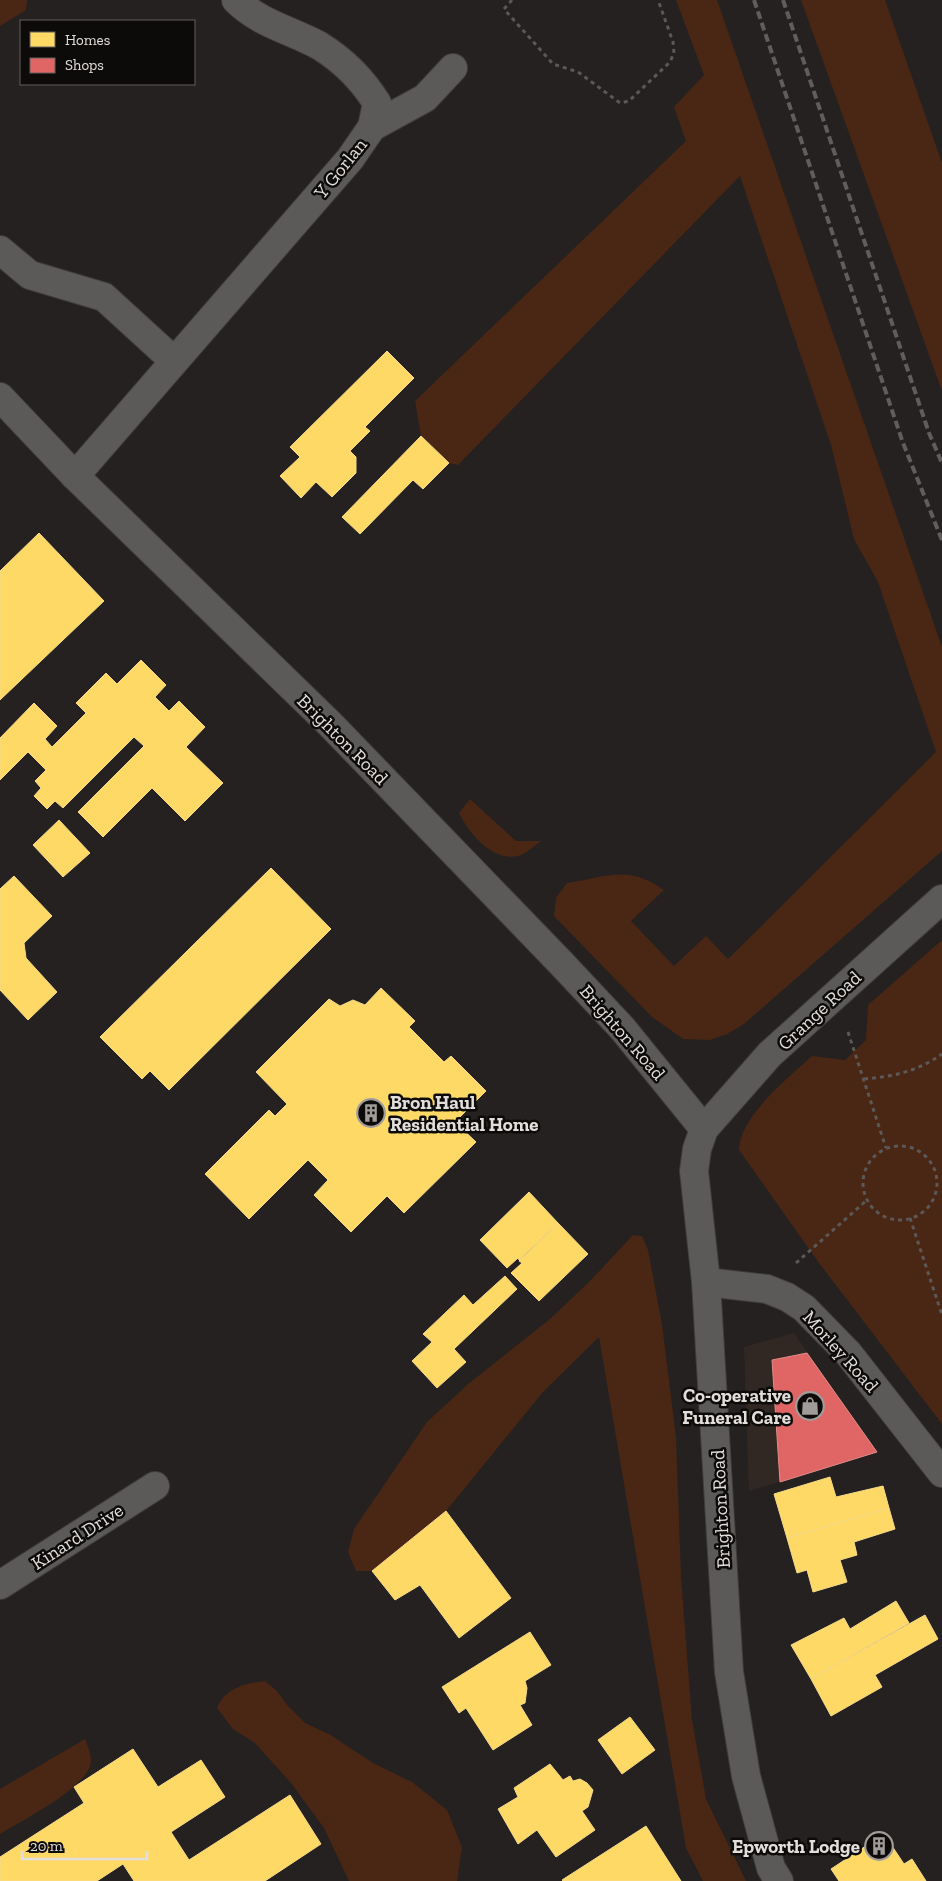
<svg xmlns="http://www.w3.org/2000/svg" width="942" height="1881" viewBox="0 0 942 1881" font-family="'Zilla Slab',serif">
<rect width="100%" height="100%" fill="#242120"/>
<path fill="#322823" d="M794 1333 877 1452 749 1491 744 1347Z"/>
<g fill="#4a2614">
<path d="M0 0H27L26 10 0 26Z"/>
<path d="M676 0H717L942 647V851L744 1024 727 1034 710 1040 683 1039 652 1017 554 916 556 898 567 883C606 877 628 864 664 890L631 921 674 966 706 936 728 959 936 752 878 582 854 539 831 445 740 176 458 465 449 463 421 436 415 401 686 141 674 107 704 75Z"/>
<path d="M801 0H885L942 163V391Z"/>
<path d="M470 799 516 841H541C534 846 526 854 518 856 492 862 469 833 459 813Z"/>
<path d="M942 940V1424L819 1263 739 1150C739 1117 788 1078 812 1056L845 1060 866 1040 868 1005Z"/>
<path d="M633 1235 642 1236 648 1250 662 1324 676 1437 681 1577 692 1720 706 1799 746 1881H703L686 1848 599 1337 543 1392 446 1511 372 1571H356L348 1552 354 1529 427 1422 468 1384 550 1319 591 1280Z"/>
<path d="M265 1681 277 1691 288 1706 305 1723 329 1734 373 1763 412 1782 447 1810 462 1847 457 1881H349L324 1828 291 1783 255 1743 233 1729 217 1708C225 1688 245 1683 265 1681Z"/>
<path d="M85 1739C88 1747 93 1757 90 1766 81 1791 23 1820 0 1834V1789Z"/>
</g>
<g fill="#ffd966" stroke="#f6da89">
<path d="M387 351 414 378 365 427 370 431 350 451 356 457V473L332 497 316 482 301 498 280 476 300 457 290 447Z"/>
<path d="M421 436 449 463 423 489 413 480 360 534 342 517Z"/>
<path d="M39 533 104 601 0 700V571Z"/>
<path d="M141 660 166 685 155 697 169 711 179 701 205 727 186 747 223 783 185 821 152 788 103 837 78 812 144 746 134 737 63 808 55 801 47 809 34 796 41 788 35 781 46 770 28 752 0 780V738L34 703 57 726 45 739 52 747 86 713 76 703 106 673 117 684Z"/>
<path d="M59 820 90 853 63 877 33 845Z"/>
<path d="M271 868 331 929 169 1090 150 1071 142 1079 100 1037Z"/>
<path d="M14 876 52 916 24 943 26 958 57 992 28 1020 0 990V889Z"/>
<path d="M381 988 415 1021 409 1027 444 1062 451 1056 486 1091 455 1122 476 1142 404 1213 387 1196 351 1232 314 1195 328 1180 308 1160 249 1219 205 1174 269 1110 275 1116 287 1104 256 1072 329 999 340 1006 353 1000 365 1005Z"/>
<path d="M529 1192 558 1223 519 1260 518 1258 507 1268 480 1240Z"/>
<path d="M558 1223 588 1254 539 1301 511 1273 522 1263 519 1261Z"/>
<path d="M505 1276 517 1289 454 1349 466 1362 437 1388 412 1361 432 1342 423 1334 464 1295 473 1305Z"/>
<path d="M830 1477 836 1497 883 1486 889 1508 787 1538 774 1494Z"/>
<path d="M889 1508 895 1529 854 1542 857 1555 840 1560 847 1582 813 1592 807 1570 797 1573 787 1538Z"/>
<path d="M446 1511 511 1598 459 1638 420 1585 395 1600 372 1571Z"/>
<path d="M896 1601 909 1623 811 1679 791 1645 844 1618 850 1629Z"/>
<path d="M925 1615 938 1639 875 1675 882 1687 831 1716 811 1679Z"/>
<path d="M530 1632 551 1665 525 1681 527 1688 525 1703 520 1705 532 1725 493 1750 466 1708 459 1713 442 1687Z"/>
<path d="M630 1717 655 1750 622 1774 598 1740Z"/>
<path d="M133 1749 158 1787 201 1760 225 1797 171 1832 189 1860 290 1795 321 1844 265 1881H134L123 1864 97 1881H0V1857L84 1803 74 1787Z"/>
<path d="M550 1764 563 1780 570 1776 573 1781 580 1779 587 1783 593 1790 588 1807 582 1811 595 1830 556 1857 537 1830 518 1844 498 1809 518 1797 514 1788Z"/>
<path d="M646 1826 681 1881H563L562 1880Z"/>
<path d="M884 1834 904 1864 912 1859 926 1881H839L831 1869Z"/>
</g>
<path fill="#e06666" stroke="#e18a89" d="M807 1353 877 1452 780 1482 772 1360Z"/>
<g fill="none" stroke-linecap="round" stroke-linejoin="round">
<defs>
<g id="minor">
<path d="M372 127 425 98 453 68"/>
<path d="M0 250 30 275 104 297 174 361"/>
<path d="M0 397 75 476 331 725 561 963 622 1028 704 1129"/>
<path d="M75 476 350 159 372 127 377 103C362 79 344 61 320 46 291 30 260 24 236 0"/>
<path d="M706 1282 767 1289 787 1297 804 1308 848 1353 942 1473"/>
<path d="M0 1585 155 1486"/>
</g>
<path id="secondary" d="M779 1881 771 1868 746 1776 729 1672 706 1282 694 1171 697 1149 704 1129 770 1054 942 899"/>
</defs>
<use href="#minor" stroke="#403d3c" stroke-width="30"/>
<use href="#secondary" stroke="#403d3c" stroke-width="30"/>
<g stroke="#5b5857" stroke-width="3" stroke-dasharray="4 4" stroke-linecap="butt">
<path d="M512 0 504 9 553 64 578 72 620 103 629 101 670 62 674 53 673 42 658 0"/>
<path d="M848 1032 886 1148"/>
<path d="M864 1079C895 1076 916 1072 942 1054"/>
<circle cx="900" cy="1183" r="37"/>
<path d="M910 1218 942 1315"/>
<path d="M796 1263 867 1200"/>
</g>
<use href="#minor" stroke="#5c5a59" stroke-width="28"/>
<use href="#secondary" stroke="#5c5a59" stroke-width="28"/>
<g stroke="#605e5d" stroke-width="4" stroke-dasharray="8 4" stroke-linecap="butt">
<path d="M754 0 903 443 942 540"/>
<path d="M783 0 929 433 942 463"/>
</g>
</g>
<defs>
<symbol id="building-ring" viewBox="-11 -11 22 22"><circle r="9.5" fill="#0d0b09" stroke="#a09c9a" stroke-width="1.5"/><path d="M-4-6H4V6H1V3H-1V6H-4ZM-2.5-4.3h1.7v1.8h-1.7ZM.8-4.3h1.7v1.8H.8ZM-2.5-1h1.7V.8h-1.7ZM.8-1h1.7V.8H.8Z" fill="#a09c9a"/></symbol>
<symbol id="shop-ring" viewBox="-11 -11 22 22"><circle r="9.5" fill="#0d0b09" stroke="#a09c9a" stroke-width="1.5"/><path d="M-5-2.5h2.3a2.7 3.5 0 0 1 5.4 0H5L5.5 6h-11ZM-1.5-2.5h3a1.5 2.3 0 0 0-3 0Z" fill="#a09c9a"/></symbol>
</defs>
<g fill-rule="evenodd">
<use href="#building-ring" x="355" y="1097" width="32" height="32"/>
<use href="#shop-ring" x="794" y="1390" width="32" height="32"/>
<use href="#building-ring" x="863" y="1830" width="32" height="32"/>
</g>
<g text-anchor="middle" stroke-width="5" stroke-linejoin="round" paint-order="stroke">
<g font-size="19" fill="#e2dedc" stroke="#0d0b09">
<text transform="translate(340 168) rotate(-51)" y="7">Y Gorlan</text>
<text transform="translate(343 739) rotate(45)" y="7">Brighton Road</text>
<text transform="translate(819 1010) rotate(-43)" y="7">Grange Road</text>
<text transform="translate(623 1032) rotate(49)" y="7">Brighton Road</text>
<text transform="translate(841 1351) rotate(48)" y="7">Morley Road</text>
<text transform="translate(720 1509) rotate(-93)" y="7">Brighton Road</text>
<text transform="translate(77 1536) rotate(-33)" y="7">Kinard Drive</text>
</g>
<g font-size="19" font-weight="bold" fill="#e2dedc" stroke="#0d0b09" text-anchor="end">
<text x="390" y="1109" text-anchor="start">Bron Haul<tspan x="390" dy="22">Residential Home</tspan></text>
<text x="791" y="1402">Co-operative<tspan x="791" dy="22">Funeral Care</tspan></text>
<text x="860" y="1853">Epworth Lodge</text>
</g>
</g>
<rect x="20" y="20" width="175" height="65" fill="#0d0b09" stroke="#625f5d"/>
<rect x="30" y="32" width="25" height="15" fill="#ffd966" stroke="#625f5d"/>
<text x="65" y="45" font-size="15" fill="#e2dedc">Homes</text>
<rect x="30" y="58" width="25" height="15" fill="#e06666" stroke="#625f5d"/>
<text x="65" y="70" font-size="15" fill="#e2dedc">Shops</text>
<path d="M22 1851v8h125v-8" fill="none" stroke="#e2dedc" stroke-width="2.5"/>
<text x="30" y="1851" font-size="15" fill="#e2dedc" stroke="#0d0b09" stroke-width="4" paint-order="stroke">20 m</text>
</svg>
